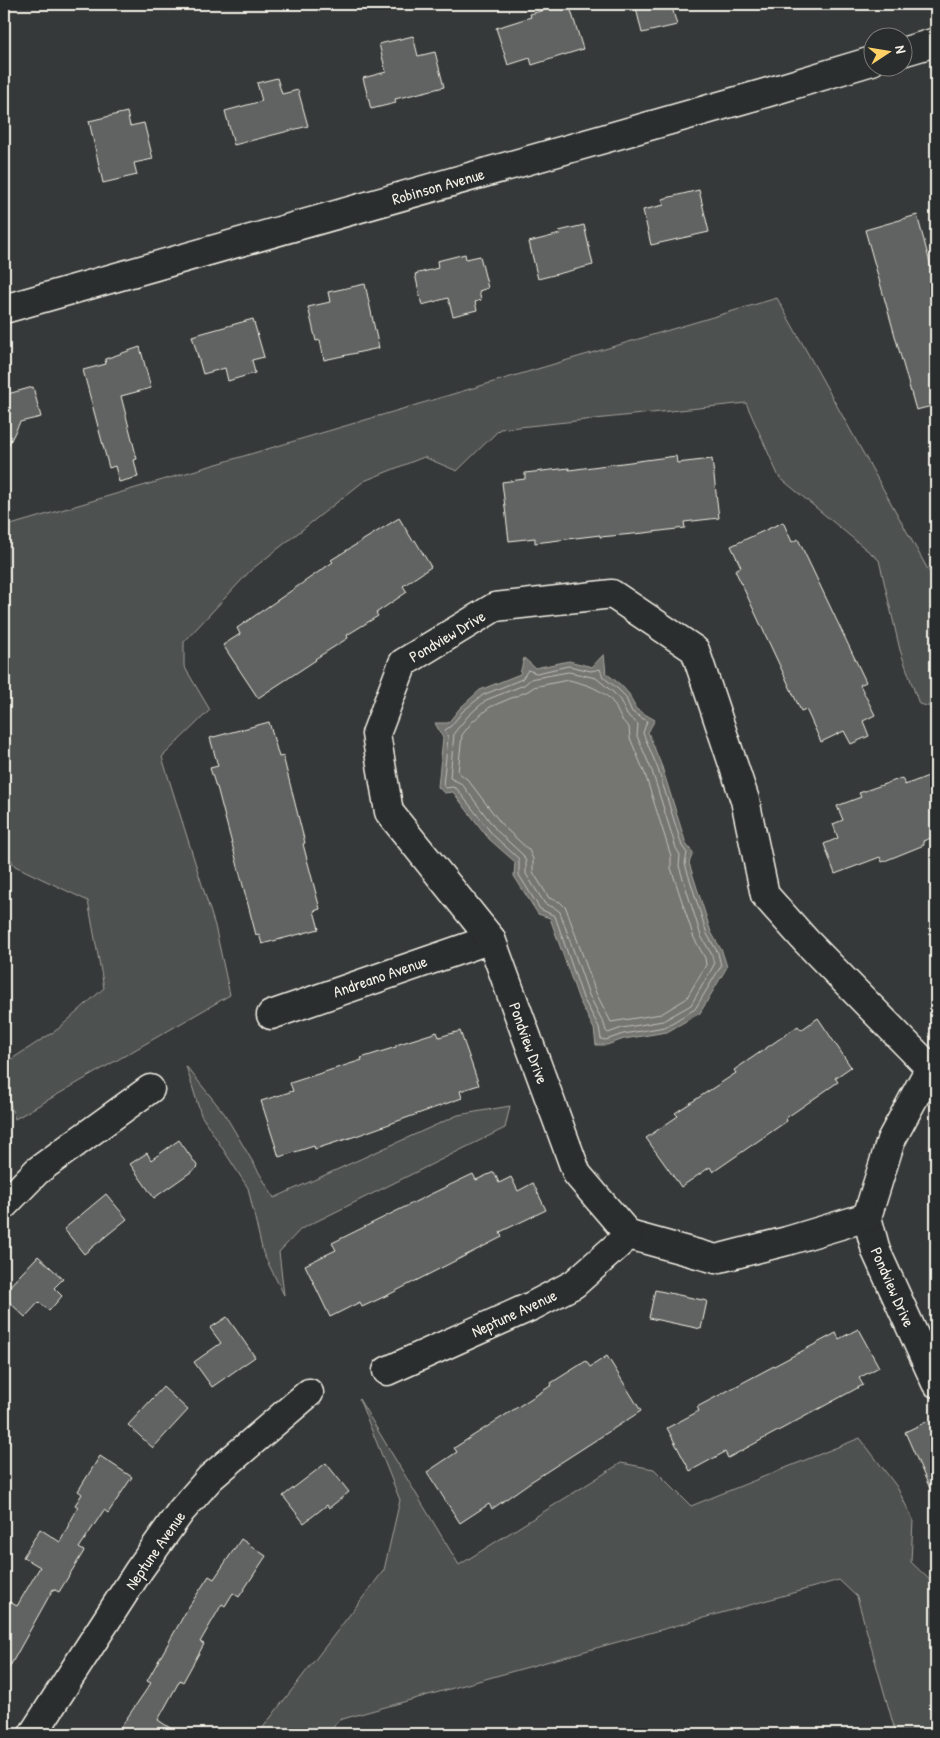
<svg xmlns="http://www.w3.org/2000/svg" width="940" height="1738" viewBox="0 0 940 1738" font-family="'Patrick Hand',sans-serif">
<rect width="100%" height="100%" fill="#363939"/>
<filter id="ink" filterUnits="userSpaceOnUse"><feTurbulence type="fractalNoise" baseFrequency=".02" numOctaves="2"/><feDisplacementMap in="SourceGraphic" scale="10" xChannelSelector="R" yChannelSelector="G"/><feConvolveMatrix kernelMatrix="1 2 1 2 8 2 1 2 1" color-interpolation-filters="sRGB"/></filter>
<g filter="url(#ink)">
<g fill="#4e514f" stroke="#a1a19c">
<path d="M777 298 936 584V708L919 704 900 650 879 560 779 477 746 403 500 429 457 471 424 457 364 481 251 570 184 642V666L210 710 162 757 215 926 230 995 15 1119 4 1085V1064L58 1029 104 988 88 901 15 866 4 849V527Z"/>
<path d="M186 1066 224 1113 274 1198 458 1115 510 1106 505 1128 301 1229 279 1252 284 1295 263 1253 248 1188 201 1115Z"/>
<path d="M359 1399 459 1565 621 1463 654 1469 691 1506 860 1438 897 1487 913 1520 911 1562 936 1586V1734H896L857 1597 839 1580 339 1720 328 1734H258L384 1570 400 1500Z"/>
</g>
<path fill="#757572" stroke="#a8a7a1" d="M604 654 606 673 621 685 629 694 636 709 655 720 648 732 662 767 686 844 693 853 689 863 711 932 722 951 727 967 700 1013 667 1032 624 1039 607 1045H596L594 1029 579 1000 550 918 538 914 514 876 515 862 489 839 453 792 444 793 438 787 443 738 435 723H448L460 708 480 690 520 674 524 658 535 668 569 661 592 667Z"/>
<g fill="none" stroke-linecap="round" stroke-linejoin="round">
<g stroke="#c1bfb9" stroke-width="1">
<path d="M569 666 591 671 600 669 603 677 618 689 625 696 632 712 647 721 643 733 658 769 682 846 687 853 685 864 707 934 718 953 721 966 695 1009 665 1027 623 1034 606 1040 601 1039 599 1027 583 998 555 916 540 909 519 875V859L493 835 457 789 453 787 446 788 443 785 448 738 445 730 451 726 463 711 483 695 522 679 528 670 536 673Z"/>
<path d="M569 672 596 678 614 693 620 700 627 715 638 724 637 736 652 771 676 848 680 855 679 866 701 936 712 955 714 965 691 1005 663 1021 622 1028 608 1033 606 1031 604 1024 589 995 560 912 555 908 545 904 526 874V862L523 855 497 831 462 784 450 778 454 733 468 716 486 700 524 685 531 679Z"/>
<path d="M569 680C585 684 604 689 614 704 619 713 620 720 629 727L630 738 645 774 671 856V868L694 938 705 958 706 965 686 999 661 1014 611 1022 596 993 566 908 560 902 549 898 533 872V859L529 850 503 826 468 780 458 772 462 735 473 721 490 707 528 691 534 687Z"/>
</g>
</g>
<g fill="#616362" stroke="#f4f1e8">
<path d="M565 4H569L583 49 532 65 530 58 508 65 496 28 531 17 530 14Z"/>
<path d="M635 4H671L677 25 642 33Z"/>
<path d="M413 36 418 56 435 52 444 87 395 99 396 103 371 109 363 78 386 72 379 44Z"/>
<path d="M277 78 282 94 298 90 308 126 234 145 225 111 262 101 257 83Z"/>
<path d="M127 112 130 126 144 123 153 159 134 163 137 175 103 183 89 121Z"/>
<path d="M699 190 709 232 651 245 643 210 664 205 662 199Z"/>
<path d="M917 215 936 285V405L916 410 865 230Z"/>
<path d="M584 225 593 265 538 279 529 242 560 234 559 231Z"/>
<path d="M465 254 466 259 480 256 488 288 479 291 481 300 475 302 477 310 453 316 448 298 422 305 415 274 438 268 437 261Z"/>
<path d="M365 284 379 348 324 360 320 340 316 341 308 307 330 302 328 292Z"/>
<path d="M253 319 264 357 252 360 255 373 228 381 225 368 203 374 192 336Z"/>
<path d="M140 347 151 388 121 396 137 459 134 460 138 477 119 482 115 466 109 468 83 370 106 364 105 359Z"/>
<path d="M33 387 41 417 20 422 4 454V395Z"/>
<path d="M676 456 677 463 712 459 719 518 684 522 685 528 644 533 600 537V535L535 543V538L509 541 502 482 525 479V473L569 468V470Z"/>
<path d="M399 518 413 541 415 540 431 567 403 586 407 592 376 613 378 616 347 635 348 638 315 659 316 660 258 698 223 645 240 634 237 628 333 562 331 560Z"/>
<path d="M783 522 792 542 798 539 866 682 860 685 875 715 863 721 869 736 851 744 844 731 821 742 806 709 801 711 735 570 741 567 731 546Z"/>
<path d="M269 722 279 757 283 756 305 843 303 844 320 909 314 911 319 929 262 944 259 934 256 935 217 787H216L210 768 218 766 210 738Z"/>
<path d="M936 773V836L923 841 924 845 882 862 880 857 835 874 824 844 838 838 833 824 843 820 837 806 861 797 859 793 902 778 905 785Z"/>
<path d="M818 1018 851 1067 835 1078 838 1082 786 1118 787 1121 713 1172 710 1167 681 1187 646 1138 678 1116 675 1113 736 1073 734 1070 762 1051 798 1026 801 1030Z"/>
<path d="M460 1031 479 1085 460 1091 462 1098 356 1136 315 1149 314 1146 279 1157 261 1101 293 1091 290 1083 362 1060 361 1058 396 1047V1045L437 1032 439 1037Z"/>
<path d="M179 1140 198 1167 154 1198 130 1164 147 1153 151 1160Z"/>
<path d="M494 1172 499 1183 511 1177 518 1191 533 1183 546 1210 500 1232 502 1237 390 1294 362 1307 360 1302 330 1317 305 1265 336 1250 332 1243 433 1193 473 1174 476 1180Z"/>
<path d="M106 1194 127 1219 84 1254 64 1229Z"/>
<path d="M38 1256 63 1279 54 1288 62 1296 49 1311 39 1302 25 1317 4 1297V1292Z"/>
<path d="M655 1290 707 1301 701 1329 649 1318Z"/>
<path d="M227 1317 255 1357 212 1387 194 1362 221 1343 210 1328Z"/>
<path d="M858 1329 879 1367 859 1378 863 1385 728 1458 725 1452 690 1471 667 1428 699 1411 697 1407 836 1333 839 1339Z"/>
<path d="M607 1356 641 1411 529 1483 492 1509 489 1504 460 1523 427 1472 457 1452 454 1448 552 1385 551 1383 586 1361 590 1367Z"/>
<path d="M163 1387 188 1410 153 1448 128 1425Z"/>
<path d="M930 1420 936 1433V1502L905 1432Z"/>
<path d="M100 1456 132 1477 108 1513 104 1510 79 1548 84 1551 59 1592 53 1589 4 1677V1599L17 1606 40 1567 23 1557 40 1529 60 1542 78 1507 75 1505 82 1494 78 1491Z"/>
<path d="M326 1463 349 1492 329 1508 327 1505 304 1523 283 1496Z"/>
<path d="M241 1539 266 1556 239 1597 233 1593 225 1606 222 1604 200 1642 204 1644 183 1682 180 1680 158 1720 179 1734H116L151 1683 147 1681 188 1608 209 1576 214 1579Z"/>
</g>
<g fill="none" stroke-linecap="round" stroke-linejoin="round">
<defs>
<g id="minor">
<path d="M902 52 936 42"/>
<path d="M4 309 762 94 872 61"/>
<path d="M271 1015 491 939"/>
<path d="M936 1065 930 1068 891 1140 867 1217 876 1251 936 1383"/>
<path d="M4 1205 37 1171 150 1089"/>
<path d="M867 1217 787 1241 716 1259 629 1235 577 1174 491 939 389 812 376 734 403 663 495 607 612 594 695 650 745 800 765 895 806 941 930 1068"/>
<path d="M387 1371 532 1306 574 1284 629 1235"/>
<path d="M33 1734 139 1570 181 1511 210 1478 309 1393"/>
</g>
</defs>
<use href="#minor" stroke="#f4f1e8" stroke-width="31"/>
<use href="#minor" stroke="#2a2d2e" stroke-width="28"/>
</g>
</g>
<g text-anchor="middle" stroke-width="5" stroke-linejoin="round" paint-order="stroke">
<g font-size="16" fill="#f4f1e8" stroke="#2a2d2e">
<text transform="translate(438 186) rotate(-16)" y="6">Robinson Avenue</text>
<text transform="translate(447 636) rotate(-31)" y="6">Pondview Drive</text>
<text transform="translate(380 976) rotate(-19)" y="6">Andreano Avenue</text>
<text transform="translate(529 1043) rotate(70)" y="6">Pondview Drive</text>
<text transform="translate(893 1287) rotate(66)" y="6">Pondview Drive</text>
<text transform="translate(514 1313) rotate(-25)" y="6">Neptune Avenue</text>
<text transform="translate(155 1550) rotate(-55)" y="6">Neptune Avenue</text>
</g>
</g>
<rect width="940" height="1738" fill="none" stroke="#2a2d2e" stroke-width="20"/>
<rect x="10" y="10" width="920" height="1718" fill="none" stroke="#f4f1e8" stroke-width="2" filter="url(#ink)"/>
<g transform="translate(888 52) rotate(78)"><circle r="24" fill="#2a2d2e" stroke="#7b7b78"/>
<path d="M0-4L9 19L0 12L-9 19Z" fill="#ffd166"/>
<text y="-8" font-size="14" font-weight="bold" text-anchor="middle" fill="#f4f1e8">N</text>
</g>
</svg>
